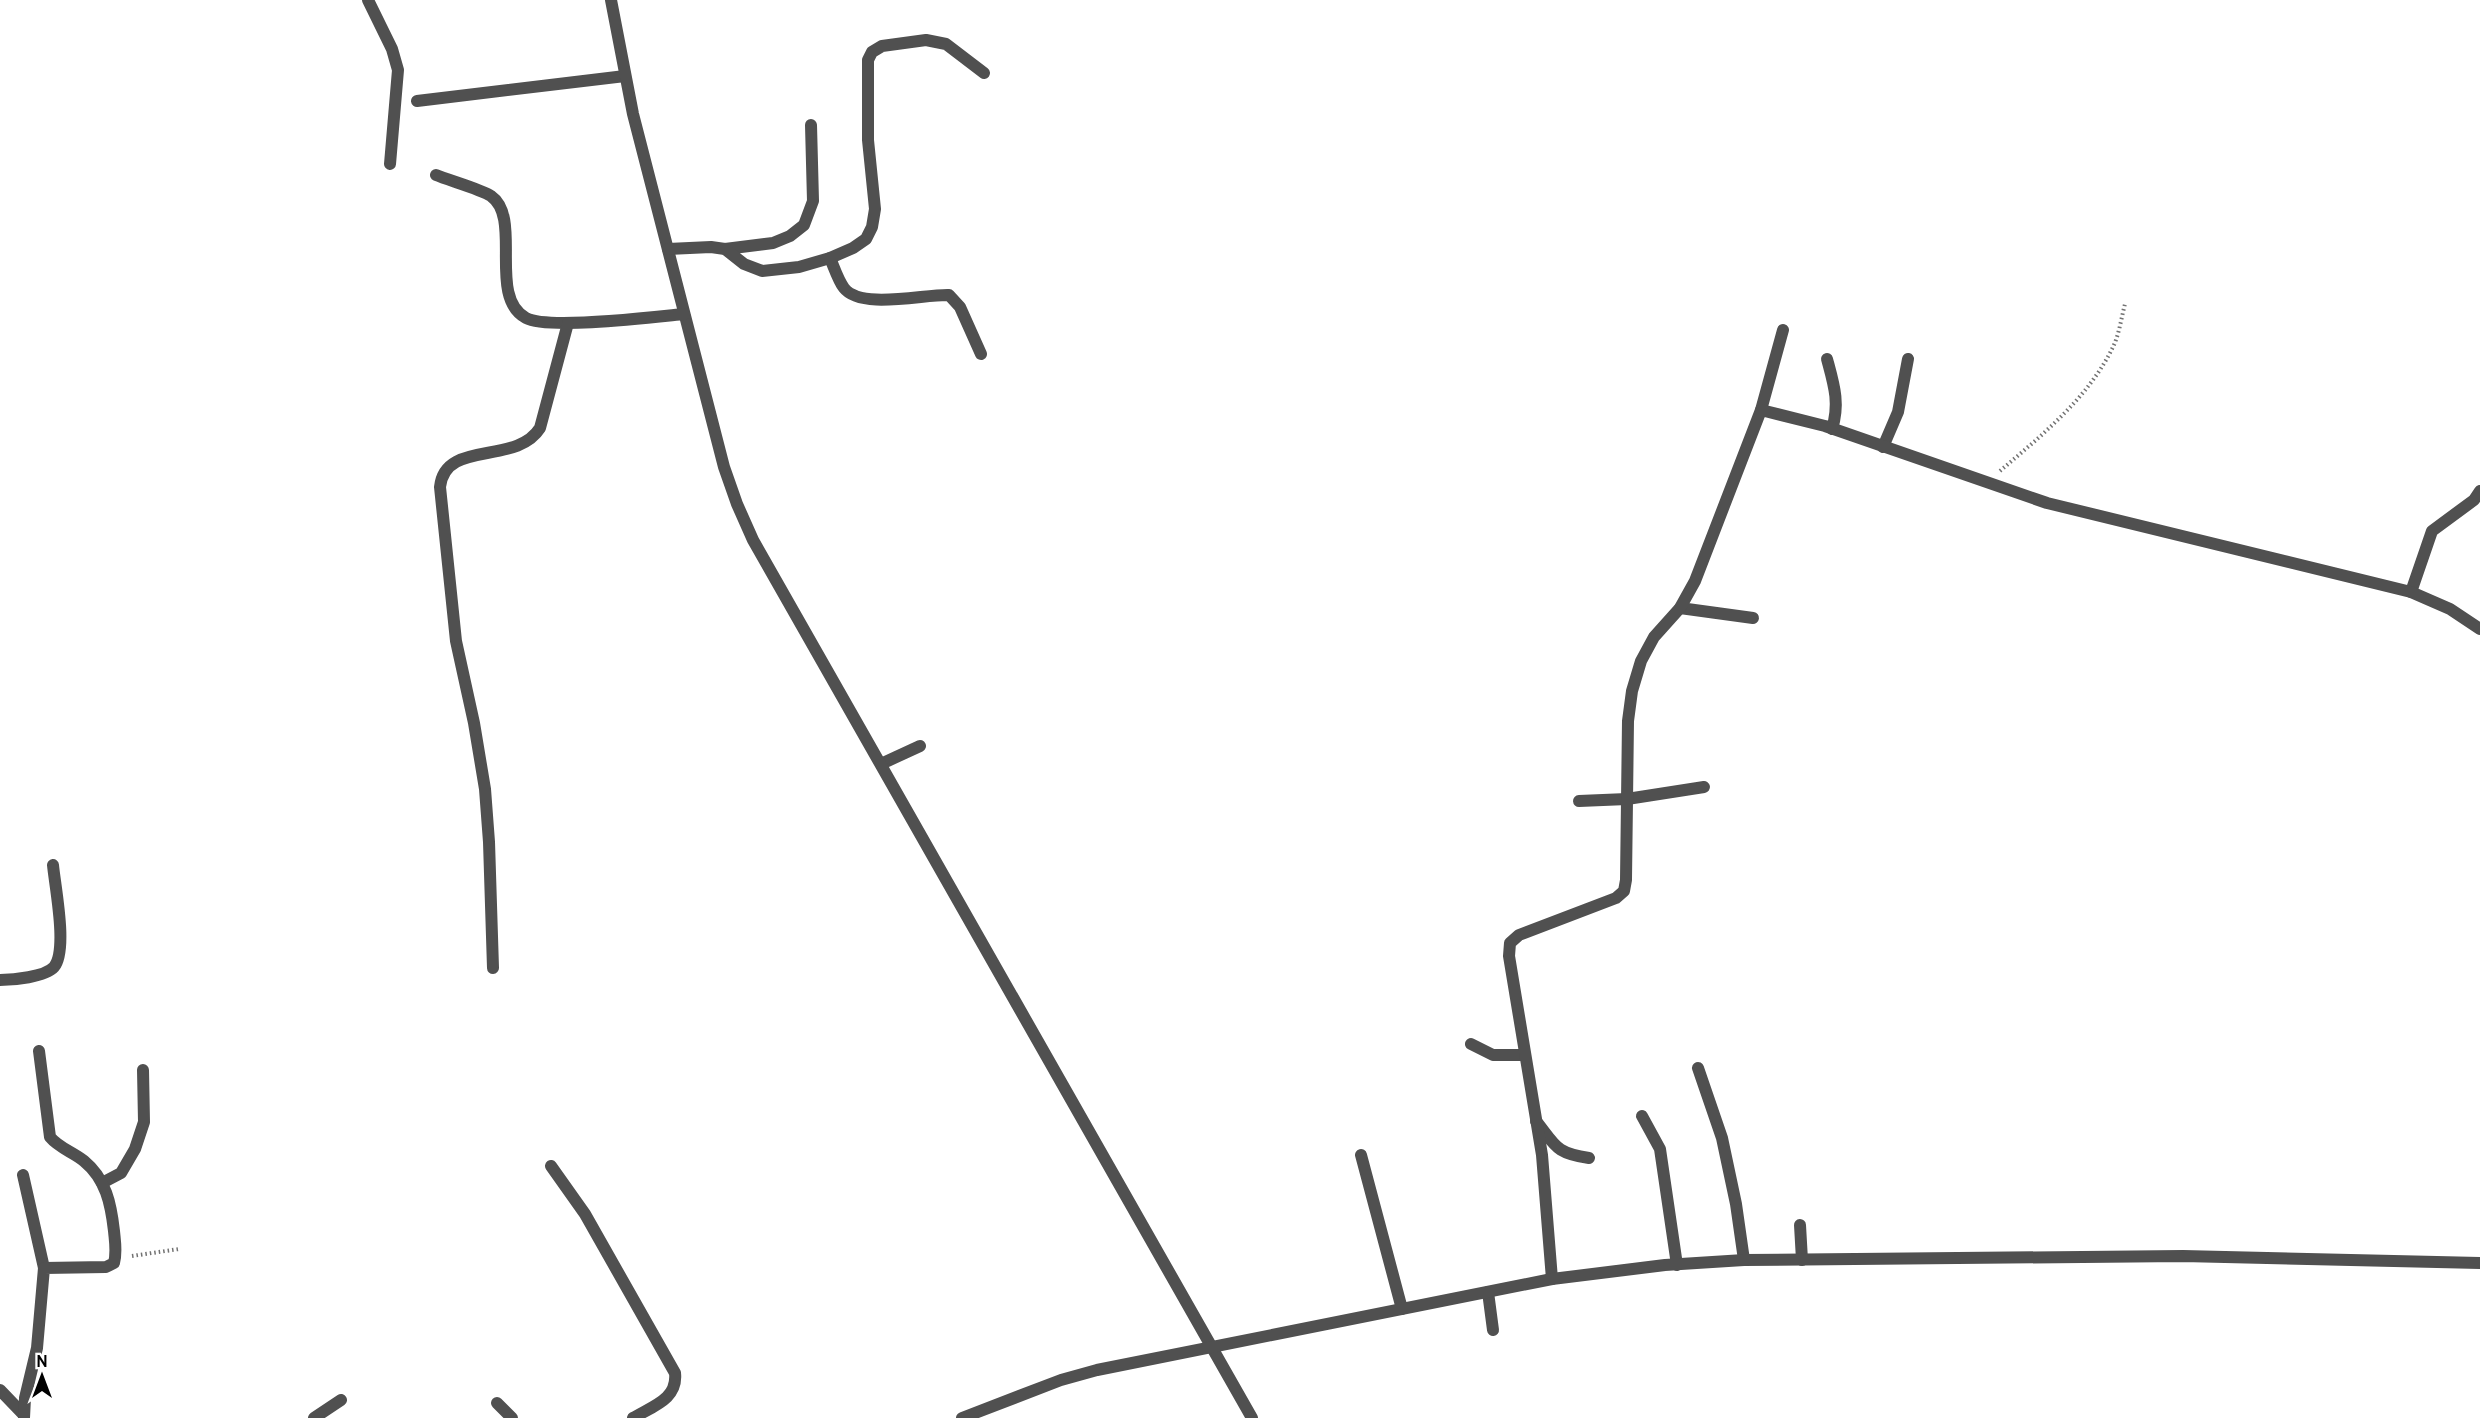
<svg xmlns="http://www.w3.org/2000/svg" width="2480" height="1418" viewBox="0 0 2480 1418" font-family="Overpass,sans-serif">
<rect width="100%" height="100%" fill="#fff"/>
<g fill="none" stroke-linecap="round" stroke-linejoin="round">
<g stroke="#727272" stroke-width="4" stroke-dasharray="1.5 3" stroke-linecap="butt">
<path d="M2000 471C2042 435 2087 399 2112 349 2119 336 2121 319 2125 304"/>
<path d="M132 1256 179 1249"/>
</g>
<g stroke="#505050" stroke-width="12">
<path d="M417 101 625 76"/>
<path d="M725 249 773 243 790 236 804 225 813 201 811 125"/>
<path d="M830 258C834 267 838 280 844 288 861 310 924 294 949 295L960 307 981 354"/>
<path d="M1827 359C1834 385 1840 403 1832 429"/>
<path d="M1761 410 1783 330"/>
<path d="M1883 447 1898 412 1908 359"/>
<path d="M1680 608 1753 618"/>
<path d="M881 764 920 746"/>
<path d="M1579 801 1627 799 1704 787"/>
<path d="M1471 1044 1493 1055H1525"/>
<path d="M1698 1068 1722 1138 1736 1204 1744 1260"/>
<path d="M1642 1116 1660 1149 1677 1265"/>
<path d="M1536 1121C1556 1146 1555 1153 1589 1158"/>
<path d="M1361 1155 1402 1309"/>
<path d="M23 1175 44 1268"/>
<path d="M102 1183 121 1173 135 1149 144 1122 143 1070"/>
<path d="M1800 1225 1802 1260"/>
<path d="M1488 1292 1493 1330"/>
<path d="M497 1403 512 1418"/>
<path d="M314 1418 341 1400"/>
</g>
<g stroke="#505050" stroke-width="12">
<path d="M368 0 392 49 398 70 390 164"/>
<path d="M611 0 633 114 724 467 737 504 753 540 1252 1418"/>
<path d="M436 175C448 180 483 190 491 196 523 218 487 297 526 318 548 330 654 317 684 314"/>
<path d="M668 249 711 247 725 249 744 264 762 271 799 267 830 258 853 248 866 239 872 227 875 209 868 140V60L872 52 882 46 926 40 946 44 984 73"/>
<path d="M2411 592 2432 531 2474 500 2480 491"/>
<path d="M493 968 489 842 485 789 474 723 456 641 440 487C445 439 516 466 540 428L568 323"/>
<path d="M0 980C13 980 45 977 54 967 68 950 55 887 53 865"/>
<path d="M551 1166 585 1214 675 1373C678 1399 653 1406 633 1418"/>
<path d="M1552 1279 1542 1155 1509 956 1510 943 1519 935 1616 898 1624 891 1626 880 1628 721 1632 691 1641 661 1654 637 1680 608 1695 581 1761 410 1825 426 2047 503 2411 592 2450 609 2480 629"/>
<path d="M0 1390 23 1414"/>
<path d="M24 1418 25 1398 37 1348 44 1268 106 1267 114 1263C117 1252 115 1242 114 1231 111 1204 106 1179 84 1161 73 1152 59 1148 50 1137L39 1051"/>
<path d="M962 1418 1061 1380 1097 1370 1552 1279 1665 1265 1744 1260 2183 1256 2480 1263"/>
</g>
</g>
<g transform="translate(42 1376)" stroke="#ffffff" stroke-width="4.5" paint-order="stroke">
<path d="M0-4.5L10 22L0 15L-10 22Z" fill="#000000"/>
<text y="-9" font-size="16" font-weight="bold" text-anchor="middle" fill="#000000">N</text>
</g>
</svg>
